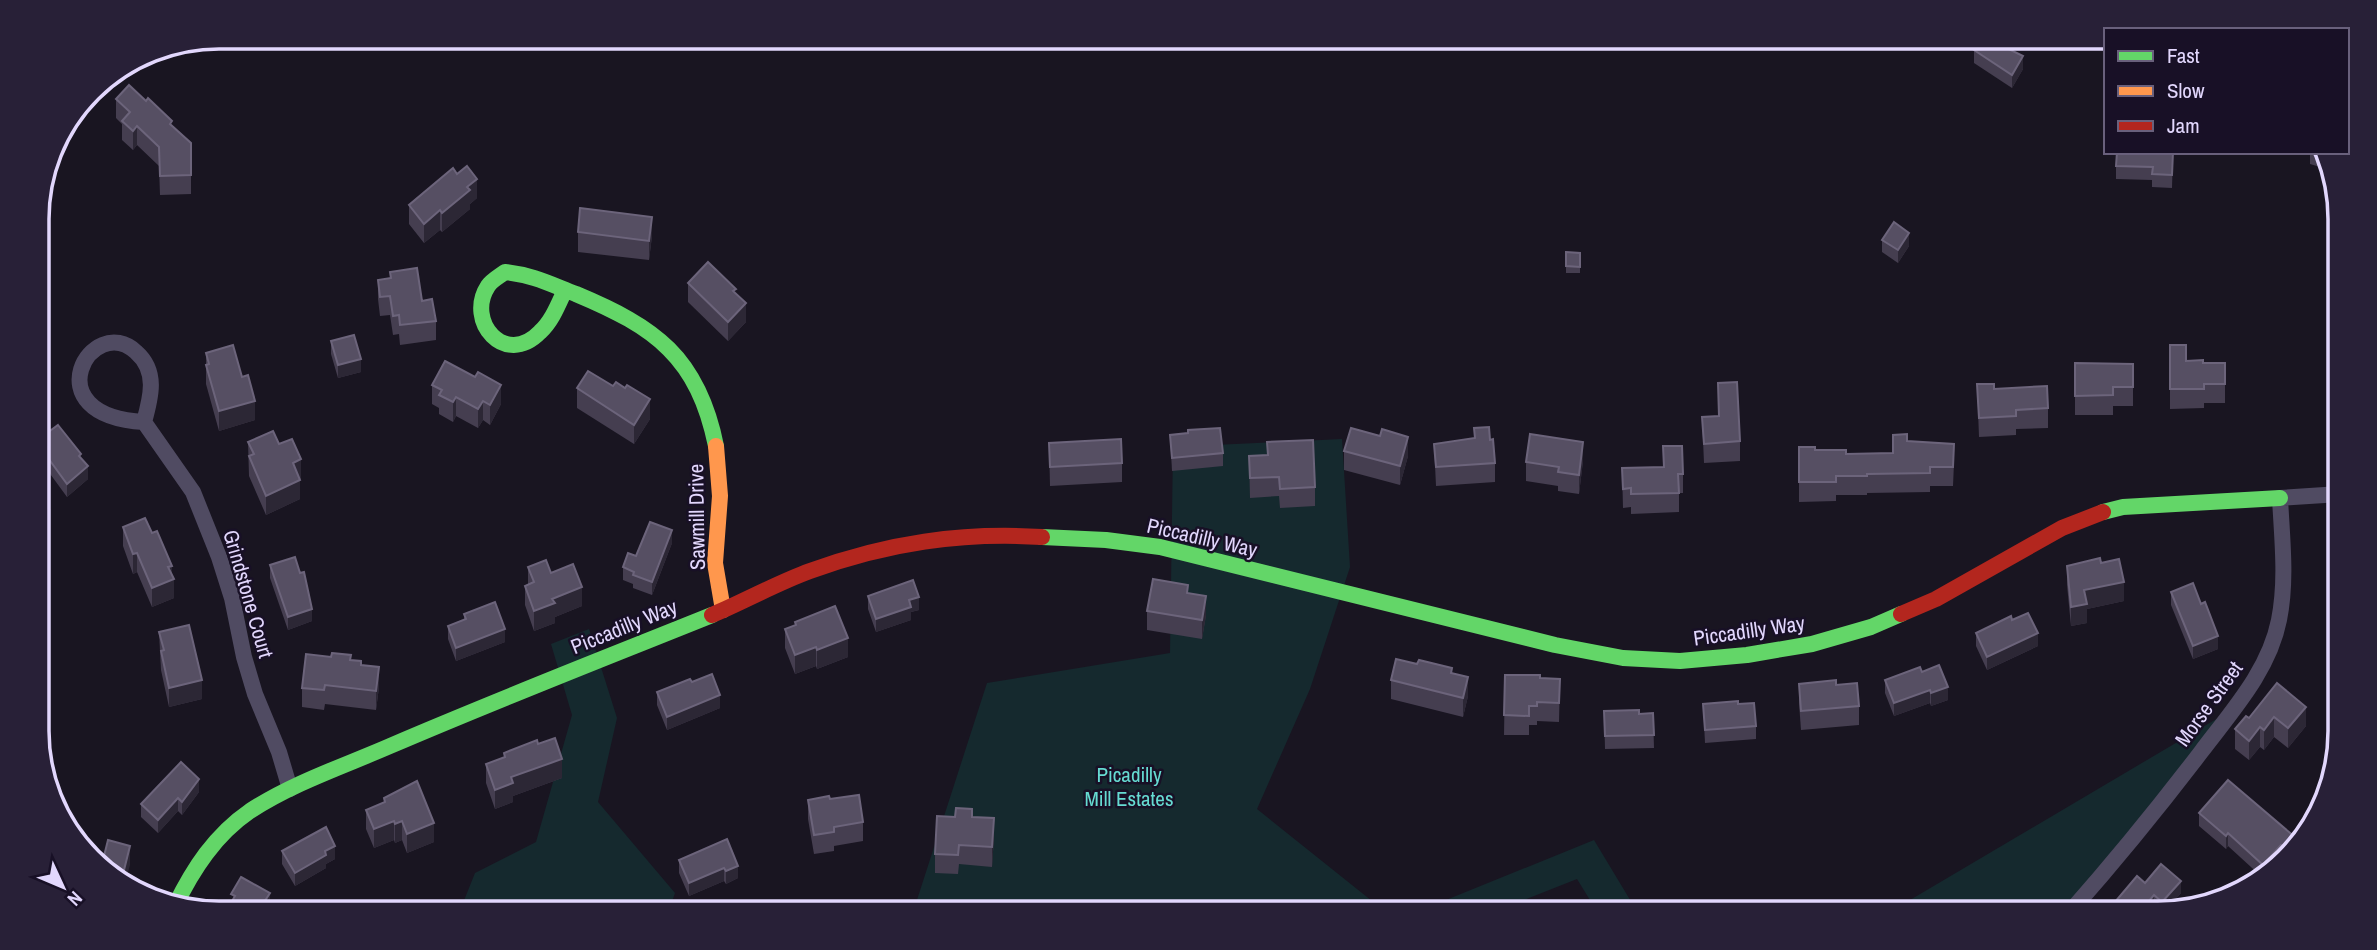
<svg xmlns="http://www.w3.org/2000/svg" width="2377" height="950" viewBox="0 0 2377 950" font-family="'Archivo Narrow',sans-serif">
<rect width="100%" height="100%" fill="#191521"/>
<g fill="#15292e">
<path d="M1342 439 1350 567 1310 689 1257 809 1387 913H918L916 903 987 683 1170 653 1173 447Z"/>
<path d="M589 629 617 718 598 802 675 893 668 913H459L475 873 536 842 572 715 551 644Z"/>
<path d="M2235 708 2069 913H1888Z"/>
<path d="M1594 840 1638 913H1598L1577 879 1491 913H1414Z"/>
</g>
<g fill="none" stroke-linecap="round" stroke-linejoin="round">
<g stroke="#504b62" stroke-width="16">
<path d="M144 422C31 416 92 311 136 352 158 371 151 397 144 422L193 492 219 557 232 598 244 657 255 694 279 752 290 789"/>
<path d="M834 913 850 910 900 913"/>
<path d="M2069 913C2115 861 2159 807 2201 752 2231 712 2269 671 2279 620 2287 580 2282 539 2280 498L2340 494"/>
</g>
<g stroke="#63d668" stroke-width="16">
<path d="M565 290C558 305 552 321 540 332 505 368 465 321 488 286 492 280 500 276 505 272 533 275 550 284 576 294 655 327 698 357 716 446"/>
<path d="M2103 512 2123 507 2280 498"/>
<path d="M1042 537 1106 540 1160 547 1555 645 1623 658 1680 661 1747 655 1812 644 1871 627 1901 614"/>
<path d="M175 906C193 869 215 835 250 811 293 783 344 766 390 746 497 700 605 658 712 615"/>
</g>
<path stroke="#ff974d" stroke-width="16" d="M716 446 720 496 715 563 723 610"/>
<g stroke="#b3261e" stroke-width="16">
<path d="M1901 614 1936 599 2062 528 2103 512"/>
<path d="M712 615C745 601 777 583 810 571 887 543 961 532 1042 537"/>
</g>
</g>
<g fill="#453e50">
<path d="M1974 50 2023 69 2012 88 1974 63Z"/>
<path d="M116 99 172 126 191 143V194L160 195 159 166 137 145 133 150 122 140V124L116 118Z"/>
<path d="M2173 152 2172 188 2152 187V180L2116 179V166Z"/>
<path d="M2310 152H2319L2327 169 2310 164Z"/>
<path d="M477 198 470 204V209L442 232 440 230 424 243 409 224V205Z"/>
<path d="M578 232 652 236 649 260 578 252Z"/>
<path d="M1882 240 1909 246 1898 263 1882 252Z"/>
<path d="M1566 252 1580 253V273H1566Z"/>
<path d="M390 272 422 301 436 321V340L400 345 399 334 393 335 390 315 380 316 378 299V280L390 278Z"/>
<path d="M688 283 736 294 746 322 728 341 688 302Z"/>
<path d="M331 341 361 372 338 378 331 354Z"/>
<path d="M2170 345 2186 361 2203 363H2225V403H2204V408L2170 409Z"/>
<path d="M206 353 255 420 219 431 206 384Z"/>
<path d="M2339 357V395L2329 390V377Z"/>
<path d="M2075 363 2133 364V406H2113V415H2075Z"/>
<path d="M1718 383 1740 441V461L1704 463 1702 417 1718 416Z"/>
<path d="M1977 384 1994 389 2048 408V428L2016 429V435L1979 437Z"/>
<path d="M432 385 501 404 490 425 483 420 478 428 456 416 453 422 439 414V408L432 404Z"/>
<path d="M577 388 650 419 634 444 577 408Z"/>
<path d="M1474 428 1490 440 1495 463V482L1436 486 1434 444 1474 438Z"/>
<path d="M1170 435 1223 453V466L1172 471Z"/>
<path d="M39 439 81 458 88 479 67 497 48 471 45 472 39 464Z"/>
<path d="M1907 441 1954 463 1953 486H1930V492L1867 493V495H1836V501L1799 502V447L1846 454 1893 453Z"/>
<path d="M248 442 279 444 301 478 300 479V499L266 515 249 476Z"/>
<path d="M1267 442 1315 487V506L1280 508 1279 496 1250 498 1249 456 1267 455Z"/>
<path d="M1049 443 1122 463V482L1050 486Z"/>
<path d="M1663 446 1683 474V493H1679V512L1631 514V507L1623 508 1622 468 1663 467Z"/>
<path d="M1344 451 1408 456 1400 485 1344 470Z"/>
<path d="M1583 461 1579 494 1558 491V486L1526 481V462Z"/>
<path d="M123 527 174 598 152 607 137 572 133 574 123 546Z"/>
<path d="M672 543 652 595 633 588V584L623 580V567L636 556Z"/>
<path d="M2101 563 2124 601 2087 609V623L2071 626 2067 585V566Z"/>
<path d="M270 565 312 621 288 630 270 578Z"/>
<path d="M528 567 551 573 582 606 555 617V623L534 631 525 605V586L528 584Z"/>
<path d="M2171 592 2201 604 2218 649 2193 659 2171 605Z"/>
<path d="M868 596 919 610 911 612V620L876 632 868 609Z"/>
<path d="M1147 611 1206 615 1202 639 1147 630Z"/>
<path d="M464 614 505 642 456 661 448 639V626L464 620Z"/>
<path d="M2012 620 2038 646 1987 670 1976 646V633Z"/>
<path d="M795 622 848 657 817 669 816 666 795 674 785 648V629L795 625Z"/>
<path d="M159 632 202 699 169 707 161 670Z"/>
<path d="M351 660 361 665 379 687 376 710 325 704 324 710 302 707V688Z"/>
<path d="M1922 672 1948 700 1931 706 1930 703 1894 716 1885 693V680Z"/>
<path d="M1452 673 1468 696 1463 717 1391 699V680Z"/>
<path d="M1505 675 1540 678 1560 679 1559 722 1537 721V725H1529V735H1504Z"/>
<path d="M692 682 720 708 667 730 657 705V692Z"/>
<path d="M2277 683 2306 726 2288 748 2274 737 2264 750 2260 747 2249 760 2235 749V729L2249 718Z"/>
<path d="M1799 684 1836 685 1859 706V725L1801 730 1799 703Z"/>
<path d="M1703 704H1738L1756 726V739L1705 743Z"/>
<path d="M1604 711 1639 714 1653 713 1654 748 1605 749Z"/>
<path d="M538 744 562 778 513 796V802L495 809 486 783V764L504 757V753Z"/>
<path d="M199 792 182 815 178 811 158 833 141 817V804Z"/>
<path d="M384 798 434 842 407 853 402 840 395 843 394 840 374 848 366 829V810L384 802Z"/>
<path d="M830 799 863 822V841L834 846V851L814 854 808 819V800Z"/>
<path d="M2199 813 2296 838 2281 858 2263 878 2228 846 2226 849 2199 826Z"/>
<path d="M955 817H972L994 837 992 867 959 864 958 874 935 873V854Z"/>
<path d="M727 839 738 878 726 884 724 881 689 896 679 873V860Z"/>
<path d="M282 851 335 859 326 864V868L295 886 282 864Z"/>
<path d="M2145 883 2181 893 2164 913H2160L2154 908 2150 913H2115V902Z"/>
</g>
<g fill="#2c2735">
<path d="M2023 56V69L2012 88V75Z"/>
<path d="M137 126V145L133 150V131Z"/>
<path d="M477 179V198L470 204V209L442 232V213L467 187Z"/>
<path d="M440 210V230L424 243V224Z"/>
<path d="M652 217V236L649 260V241Z"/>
<path d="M1909 233V246L1898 263V250Z"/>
<path d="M746 303V322L728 341V322Z"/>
<path d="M361 359V372L338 378V365Z"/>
<path d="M501 385V404L490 425V405Z"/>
<path d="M456 397V416L453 422V402Z"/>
<path d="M650 399V419L634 444V425Z"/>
<path d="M255 401V420L219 431V411Z"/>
<path d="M483 401V420L478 428V409Z"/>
<path d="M1408 437V456L1400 485V466Z"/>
<path d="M1583 442V461L1579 494V475Z"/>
<path d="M48 458V471L45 472V459Z"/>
<path d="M301 459V478L293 482V463Z"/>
<path d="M88 466V479L67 497V484Z"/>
<path d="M300 480V499L266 515V496Z"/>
<path d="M672 530V543L652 595V582Z"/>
<path d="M137 553V572L133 574V554Z"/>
<path d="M172 566V579H174V598L152 607V588L168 567Z"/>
<path d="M2124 582V601L2087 609V623L2071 626V607L2084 590Z"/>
<path d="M582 587V606L555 617V623L534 631V611L552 599Z"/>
<path d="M1206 596V615L1202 639V620Z"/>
<path d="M919 597V610L911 612V620L876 632V619L909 600Z"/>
<path d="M312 609V621L288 630V617Z"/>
<path d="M505 629V642L456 661V648Z"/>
<path d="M2038 633V646L1987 670V657Z"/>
<path d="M2218 636V649L2193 659V646Z"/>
<path d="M848 638V657L817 669V650Z"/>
<path d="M816 647V666L795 674V655Z"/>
<path d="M379 667V687L376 710V691Z"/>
<path d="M1468 677V696L1463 717V698Z"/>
<path d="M202 680V699L169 707V688Z"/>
<path d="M1948 687V700L1931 706V693Z"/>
<path d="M1930 690V703L1894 716V703Z"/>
<path d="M720 695V708L667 730V717Z"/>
<path d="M2306 707V726L2288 748V728Z"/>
<path d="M2274 717V737L2264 750V730Z"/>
<path d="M2260 727V747L2249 760V741Z"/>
<path d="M562 759V778L513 796V802L495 809V790L511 777Z"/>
<path d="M199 779V792L182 815V802Z"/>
<path d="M178 798V811L158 833V820Z"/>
<path d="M994 818V837L992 867V847Z"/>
<path d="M394 821V840L374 848V829Z"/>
<path d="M402 821V840L395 843V824Z"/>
<path d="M434 823V842L407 853V834Z"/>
<path d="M2228 833V846L2226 849V836Z"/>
<path d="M2281 845V858L2263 878V865Z"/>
<path d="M130 846V865L126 880 122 878Z"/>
<path d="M335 846V859L326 864V868L295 886V873L325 851Z"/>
<path d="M738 866V878L726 884V871Z"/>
<path d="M724 868V881L689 896V883Z"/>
<path d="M2181 881V893L2164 913H2162V902Z"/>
<path d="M270 893V912L269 913H257Z"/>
<path d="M2154 895V908L2150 913H2139Z"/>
</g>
<g fill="#564f63" stroke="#6c647b" stroke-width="2">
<path d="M1982 37H1984L2023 56 2012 75 1974 50Z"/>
<path d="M129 85 146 101 148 98 172 121 170 124 191 143V175L160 176 159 147 137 126 133 131 122 121 130 112 116 99Z"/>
<path d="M2117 152H2173L2172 175 2152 174 2153 167 2116 166Z"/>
<path d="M467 166 477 179 467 187 470 190 442 213 440 210 424 224 409 205 453 168 457 174Z"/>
<path d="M580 208 652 217 649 241 578 232Z"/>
<path d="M1894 222 1909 233 1898 250 1882 240Z"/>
<path d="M1566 252 1580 253V267L1566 266Z"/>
<path d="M708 262 736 289 733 291 746 303 728 322 688 283Z"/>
<path d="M417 268 422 301 432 299 436 321 400 325 399 315 393 316 390 296 380 297 378 280 391 278 390 272Z"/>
<path d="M354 335 361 359 338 365 331 341Z"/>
<path d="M233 345 242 377 248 375 255 401 219 411 206 365 209 364 206 353Z"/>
<path d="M2170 345H2186V361L2203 360V363H2225V384H2204V389H2170Z"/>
<path d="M2339 357V382L2329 377Z"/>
<path d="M445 361 475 377 478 372 501 385 490 405 483 401 478 409 456 397 453 402 439 395 442 390 432 385Z"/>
<path d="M2075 363 2133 364V387H2113V395L2075 396Z"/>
<path d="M588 371 613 386 616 382 625 388 627 385 650 399 634 425 577 388Z"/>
<path d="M1737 382 1740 441 1704 444 1702 417 1719 416 1718 383Z"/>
<path d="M1977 384H1994V389L2047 386 2048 408 2016 410V416L1979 418Z"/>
<path d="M58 425 81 454 79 456 88 466 67 484 48 458 45 459 38 451V446L43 443 39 439Z"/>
<path d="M1489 427 1490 440 1493 439 1495 463 1436 467 1434 444 1475 438 1474 428Z"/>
<path d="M1220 428 1223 453 1172 458 1170 435 1188 433V430Z"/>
<path d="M1351 428 1380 436 1382 429 1408 437 1400 466 1344 451Z"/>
<path d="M273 431 279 444 292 439 301 459 293 463 300 480 266 496 249 456 254 454 248 442Z"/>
<path d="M1530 434 1583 442 1579 475 1558 472 1559 467 1526 462Z"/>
<path d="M1907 434V441L1954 444 1953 467H1930V473L1867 474V476H1836V482H1799V447H1815V450H1846V454L1893 453V435Z"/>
<path d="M1121 439 1122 463 1050 467 1049 443Z"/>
<path d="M1313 440 1315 487 1280 489 1279 477 1250 478 1249 456 1268 455 1267 442Z"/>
<path d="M1663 446H1682L1683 474H1678L1679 493 1631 494V488L1623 489 1622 468 1664 467Z"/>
<path d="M145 518 152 533 157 531 172 566 168 567 174 579 152 588 137 553 133 554 123 527Z"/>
<path d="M650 522 672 530 652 582 633 575 634 572 623 567 628 553 636 556Z"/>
<path d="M295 557 300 573 304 572 312 609 288 617 270 565Z"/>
<path d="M2100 558 2101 563 2119 559 2124 582 2084 590 2087 604 2071 607 2067 566Z"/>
<path d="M546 560 551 573 573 564 582 587 552 599 555 603 534 611 525 586 534 582 528 567Z"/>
<path d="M1153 579 1188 585 1187 593 1206 596 1202 620 1147 611Z"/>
<path d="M913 580 919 597 909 600 911 607 876 619 868 596Z"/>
<path d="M2193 583 2201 604 2205 602 2218 636 2193 646 2171 592Z"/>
<path d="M495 602 505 629 456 648 448 626 466 619 464 614Z"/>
<path d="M835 606 848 638 817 650 816 647 795 655 785 629 796 625 795 622Z"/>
<path d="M2028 613 2038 633 1987 657 1976 633 2011 616 2012 620Z"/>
<path d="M189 625 202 680 169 688 161 651 164 650 159 632Z"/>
<path d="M332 653 351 655 350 660 361 661V665L379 667 376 691 325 685 324 690 302 688 306 654 331 657Z"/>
<path d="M1396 659 1417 664 1419 660 1452 668 1451 673 1468 677 1463 698 1391 680Z"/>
<path d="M1939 665 1948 687 1931 693 1930 690 1894 703 1885 680 1920 667 1922 672Z"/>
<path d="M712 674 720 695 667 717 657 692 690 679 692 682Z"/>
<path d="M1505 675H1540V678L1560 679 1559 703 1537 702V706H1529V716L1504 715Z"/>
<path d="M1836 680V685L1857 683 1859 706 1801 711 1799 684Z"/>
<path d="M2277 683 2306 707 2288 728 2274 717 2264 730 2260 727 2249 741 2235 729 2246 716 2249 718Z"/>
<path d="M1738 701V704L1754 703 1756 726 1705 730 1703 704Z"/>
<path d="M1639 710V714L1653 713 1654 735 1605 736 1604 711Z"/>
<path d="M555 738 562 759 511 777 513 783 495 790 486 764 505 757 504 753 537 740 538 744Z"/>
<path d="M181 762 199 779 182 802 178 798 158 820 141 804Z"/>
<path d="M2228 780 2296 838 2287 850 2281 845 2263 865 2228 833 2226 836 2199 813Z"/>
<path d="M417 781 434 823 407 834 402 821 395 824 394 821 374 829 366 810 385 802 384 798Z"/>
<path d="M859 795 863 822 834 827V832L814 835 808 800 829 796 830 799Z"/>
<path d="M956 808 972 809V817L994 818 992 847 959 845 958 855 935 854 937 816 955 817Z"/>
<path d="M326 827 335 846 325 851 326 855 295 873 282 851Z"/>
<path d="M727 839 738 866 726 871 724 868 689 883 679 860Z"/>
<path d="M108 840 130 846 122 878 102 864Z"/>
<path d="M2161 864 2181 881 2162 902 2154 895 2139 913H2128L2115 902 2137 876 2145 883Z"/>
<path d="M241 877 270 893 257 913H225L235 896 231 894Z"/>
</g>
<g text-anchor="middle" stroke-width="5" stroke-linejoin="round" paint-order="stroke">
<g font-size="21" fill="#e2d7fd" stroke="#181026">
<text transform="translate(697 517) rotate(-91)" y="7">Sawmill Drive</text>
<text transform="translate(1202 538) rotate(13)" y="7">Piccadilly Way</text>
<text transform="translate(248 594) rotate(74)" y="7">Grindstone Court</text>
<text transform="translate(624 627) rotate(-22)" y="7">Piccadilly Way</text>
<text transform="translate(1749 631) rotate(-8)" y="7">Piccadilly Way</text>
<text transform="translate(2209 704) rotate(-54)" y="7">Morse Street</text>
</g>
<g font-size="21" fill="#66dbd2" stroke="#181026">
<text x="1129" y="782">Picadilly<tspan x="1129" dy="24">Mill Estates</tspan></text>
</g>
</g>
<path d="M0 0H2377V950H0ZM219 49H2158A170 170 0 0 1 2328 219V731A170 170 0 0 1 2158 901H219A170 170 0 0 1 49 731V219A170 170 0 0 1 219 49Z" fill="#282037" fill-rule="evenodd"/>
<path fill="none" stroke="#e2d7fd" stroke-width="3.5" d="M219 49H2158A170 170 0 0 1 2328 219V731A170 170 0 0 1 2158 901H219A170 170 0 0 1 49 731V219A170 170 0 0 1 219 49Z"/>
<rect x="2104" y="28" width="245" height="126" fill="#181026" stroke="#69607c" stroke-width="2"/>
<rect x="2118" y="51" width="35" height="10" fill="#63d668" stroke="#69607c" stroke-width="2"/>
<text x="2167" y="63" font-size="21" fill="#e2d7fd">Fast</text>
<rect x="2118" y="86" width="35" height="10" fill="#ff974d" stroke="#69607c" stroke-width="2"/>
<text x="2167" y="98" font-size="21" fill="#e2d7fd">Slow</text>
<rect x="2118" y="121" width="35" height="10" fill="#b3261e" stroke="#69607c" stroke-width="2"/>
<text x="2167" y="133" font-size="21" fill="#e2d7fd">Jam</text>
<g transform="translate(63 887) rotate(134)" stroke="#181026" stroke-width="5" paint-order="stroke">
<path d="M0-5L12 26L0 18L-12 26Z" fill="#e2d7fd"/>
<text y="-10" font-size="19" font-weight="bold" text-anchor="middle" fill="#e2d7fd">N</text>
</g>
</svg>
